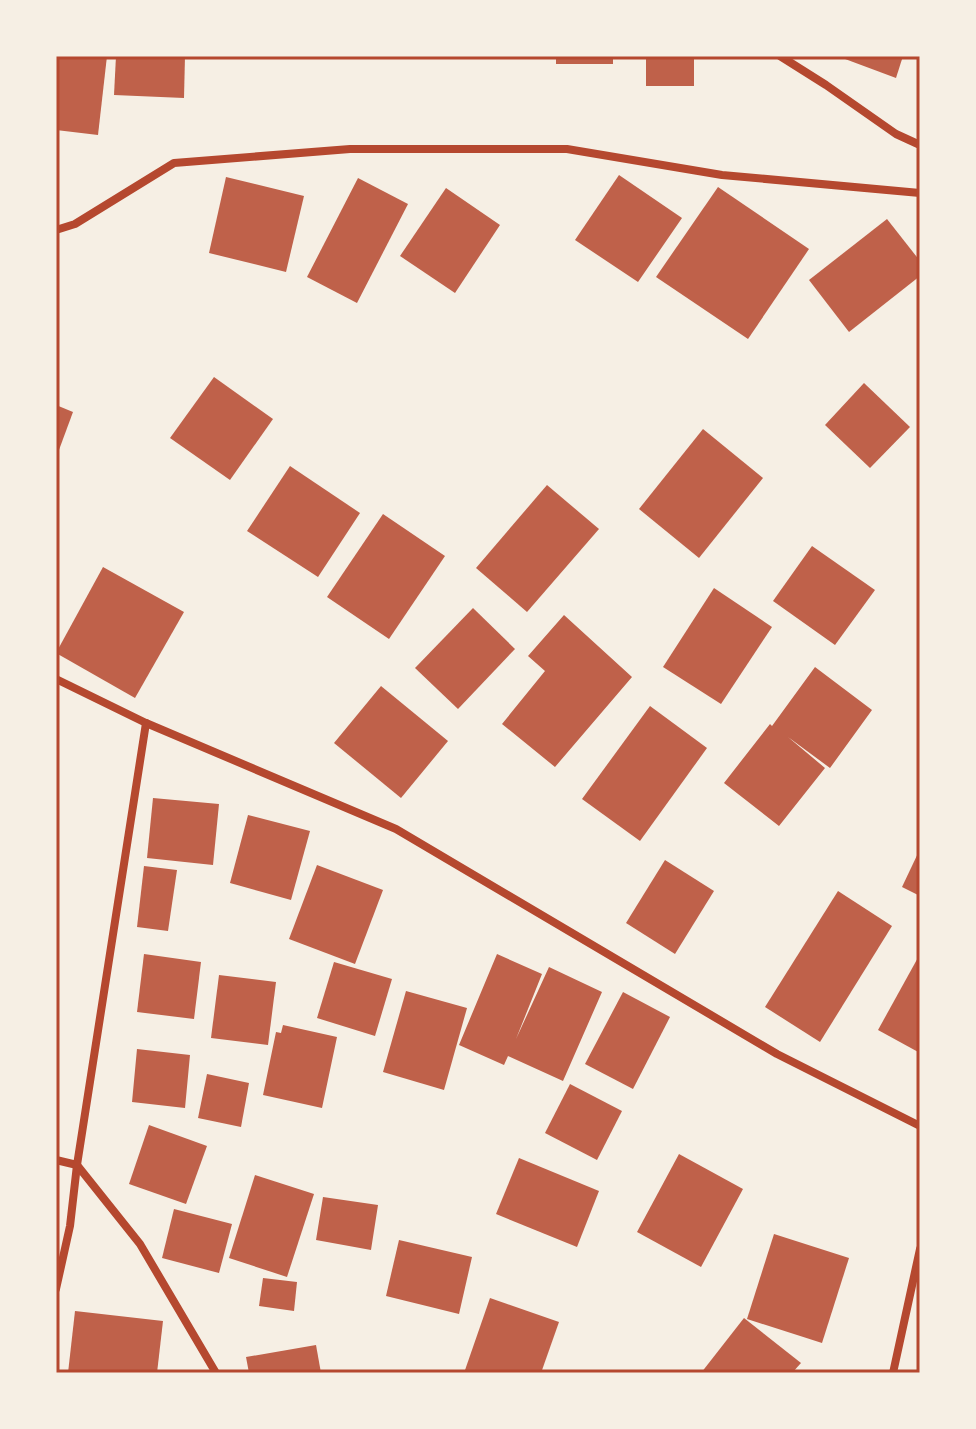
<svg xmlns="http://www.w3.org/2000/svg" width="976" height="1429" viewBox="0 0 976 1429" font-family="Cabin,sans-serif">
<rect width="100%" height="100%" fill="#f6efe4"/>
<g fill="#bf614a">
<path d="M56 56H107L98 135 56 130Z"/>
<path d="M116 56H185L184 98 114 95Z"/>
<rect x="556" y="56" width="57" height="8"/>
<rect x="646" y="56" width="48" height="30"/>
<path d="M837 56H903L896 78Z"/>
<path d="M619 175 682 218 638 282 575 240Z"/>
<path d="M226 177 304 196 286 272 209 253Z"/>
<path d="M358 178 408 204 357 303 307 277Z"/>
<path d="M718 187 809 249 748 339 656 277Z"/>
<path d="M446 188 500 225 455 293 400 256Z"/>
<path d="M887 219 920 261V276L849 332 809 280Z"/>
<path d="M214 377 273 419 230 480 170 438Z"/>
<path d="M864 383 910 427 870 468 825 425Z"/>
<path d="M56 405 73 412 56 458Z"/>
<path d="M703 429 763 478 699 558 639 509Z"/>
<path d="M290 466 360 513 318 577 247 531Z"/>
<path d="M547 485 599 529 527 612 476 568Z"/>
<path d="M383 514 445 556 389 639 327 597Z"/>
<path d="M812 546 875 590 835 645 773 601Z"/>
<path d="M103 567 184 612 135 698 56 653Z"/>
<path d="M714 588 772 627 721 704 663 667Z"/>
<path d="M473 608 515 649 458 709 415 668Z"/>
<path d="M564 615 632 677 555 767 502 724 545 671 528 656Z"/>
<path d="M815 667 872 710 830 768 788 737 825 768 779 826 724 783 770 724 772 726Z"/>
<path d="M381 686 448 741 401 798 334 743Z"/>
<path d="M650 706 707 748 640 841 582 799Z"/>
<path d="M153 798 219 804 213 865 147 858Z"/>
<path d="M248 815 310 831 291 900 230 883Z"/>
<path d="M920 849V896L902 887Z"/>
<path d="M665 860 714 891 675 954 626 923Z"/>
<path d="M317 865 383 890 355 964 289 939Z"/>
<path d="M144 866 177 870 168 931 137 927Z"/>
<path d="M838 891 892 926 820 1042 765 1007Z"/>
<path d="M144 954 201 962 194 1019 137 1012Z"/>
<path d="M497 954 542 974 516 1039 549 967 602 992 563 1081 508 1056 504 1065 459 1045Z"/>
<path d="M920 954V1053L878 1030Z"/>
<path d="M334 962 392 979 375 1036 317 1018Z"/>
<path d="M219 975 276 982 268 1045 211 1038Z"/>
<path d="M406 991 467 1008 444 1090 383 1072Z"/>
<path d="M623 992 670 1017 633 1089 585 1064Z"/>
<path d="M283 1025 337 1037 322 1108 263 1095 276 1032 281 1033Z"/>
<path d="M137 1049 190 1055 185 1108 132 1102Z"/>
<path d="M207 1074 249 1083 241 1127 198 1118Z"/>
<path d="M570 1084 622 1111 597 1160 545 1133Z"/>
<path d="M149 1125 207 1146 186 1204 129 1184Z"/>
<path d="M679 1154 743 1189 701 1267 637 1232Z"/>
<path d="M519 1158 599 1191 577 1247 496 1214Z"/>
<path d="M255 1175 314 1194 287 1277 229 1258Z"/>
<path d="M323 1197 378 1205 371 1250 316 1240Z"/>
<path d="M174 1209 232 1224 219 1273 162 1258Z"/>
<path d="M774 1234 849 1258 822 1343 747 1319Z"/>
<path d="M399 1240 472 1257 459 1314 386 1296Z"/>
<path d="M263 1278 297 1282 294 1311 259 1306Z"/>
<path d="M490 1298 559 1322 541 1373H464Z"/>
<path d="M75 1311 163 1321 157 1373H68Z"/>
<path d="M744 1318 801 1363 792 1373H701Z"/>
<path d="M316 1345 321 1373H249L246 1357Z"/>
</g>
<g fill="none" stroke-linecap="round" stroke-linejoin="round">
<g stroke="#b5482f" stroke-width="8">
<path d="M780 56 826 85 896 134 920 145"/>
<path d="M56 230 75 224 174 163 350 149H567L722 175 920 193"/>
<path d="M56 679 146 723 396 829 777 1054 920 1126"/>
<path d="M56 1160 77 1165 140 1244 216 1373"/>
<path d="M56 1289 70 1226 77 1165 146 723"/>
<path d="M893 1373 920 1249"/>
</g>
</g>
<rect width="976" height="1429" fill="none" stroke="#f6efe4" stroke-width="116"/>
<rect x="58" y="58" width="860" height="1313" fill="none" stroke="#b5482f" stroke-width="3"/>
</svg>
